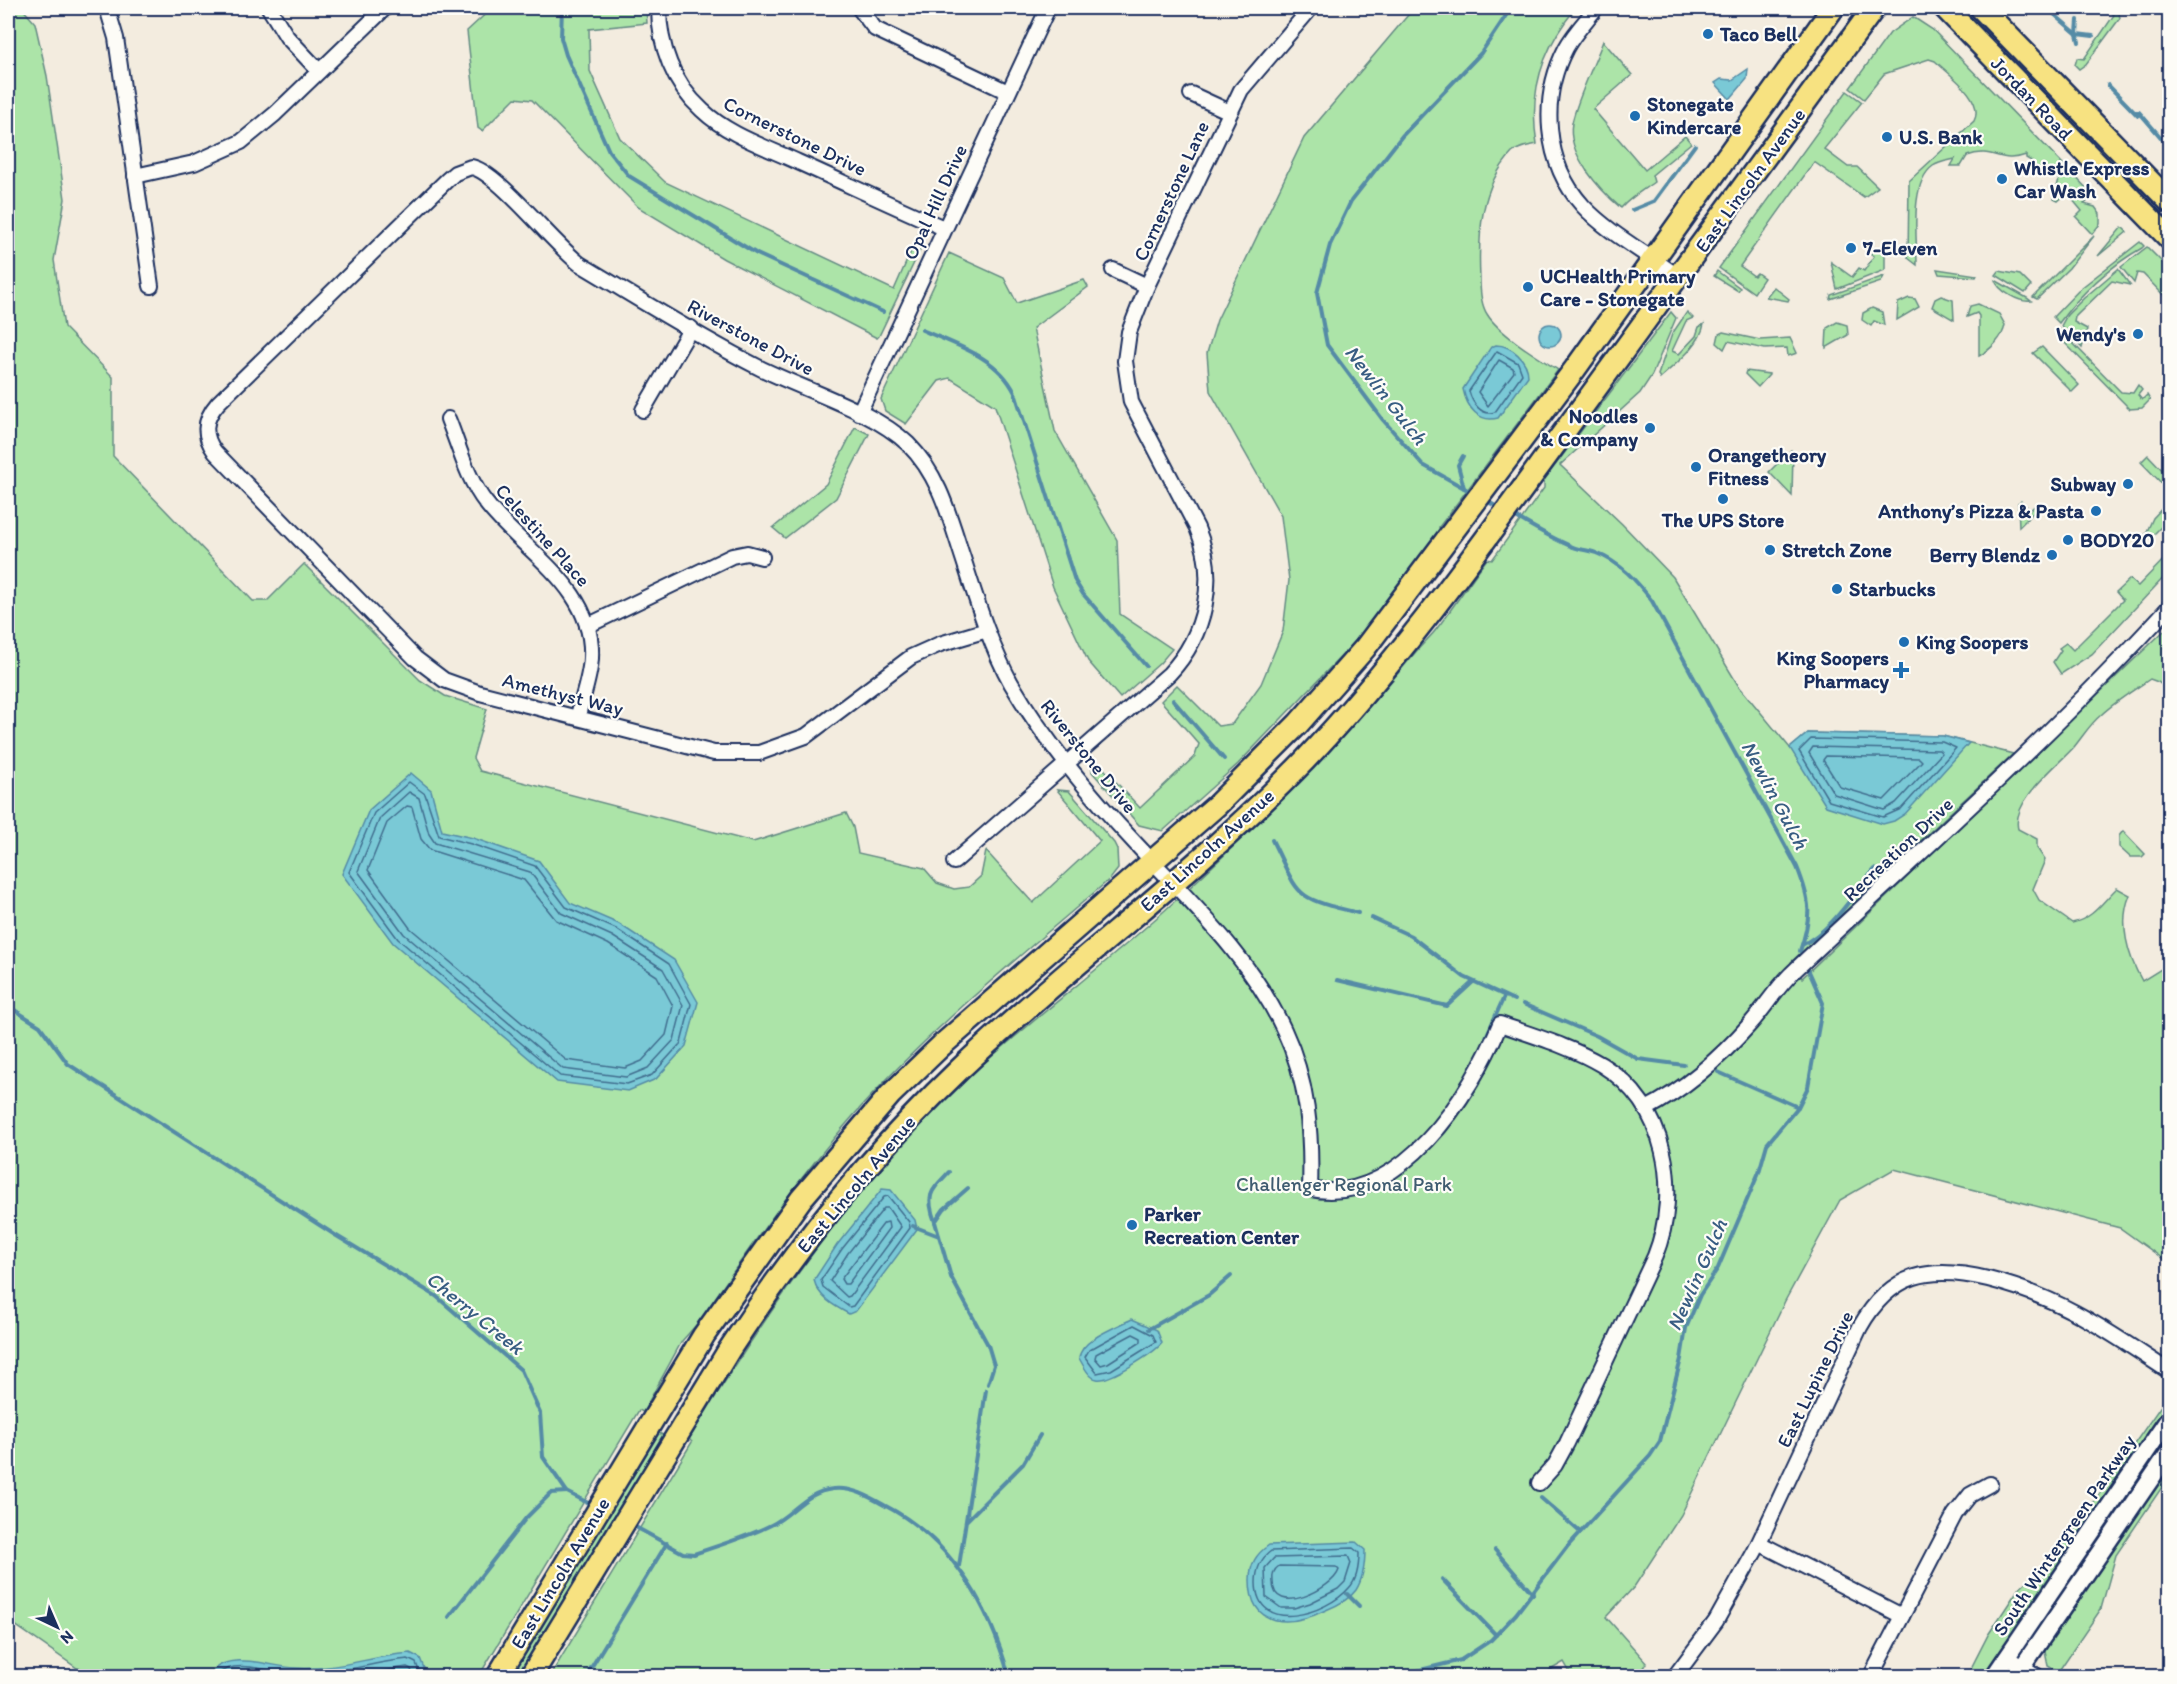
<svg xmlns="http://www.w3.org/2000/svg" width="2177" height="1684" viewBox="0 0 2177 1684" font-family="Itim,sans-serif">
<rect width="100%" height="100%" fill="#f3ecdf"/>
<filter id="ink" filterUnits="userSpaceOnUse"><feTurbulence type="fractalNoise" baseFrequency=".0167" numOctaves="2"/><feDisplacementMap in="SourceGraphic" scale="12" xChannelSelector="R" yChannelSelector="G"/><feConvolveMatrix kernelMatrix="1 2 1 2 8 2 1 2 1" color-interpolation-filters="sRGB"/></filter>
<g filter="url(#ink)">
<g fill="#ace4a8" stroke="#648a83" stroke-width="1.5">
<path d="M8 8H22L35 23 47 76 65 199 54 260 64 327 113 377V456L253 601H267L304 564 420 680 445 696 487 709 473 758 480 771 753 842 846 813 853 827 858 853 924 868 937 883 954 889 969 887 981 876 986 851 1033 903 1100 841 1057 790 1069 791 1114 843 1117 849 1118 869 1111 878C1022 955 930 1028 853 1116 796 1181 746 1253 697 1324L682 1341 643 1412 639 1410 479 1676H119L77 1668 8 1620Z"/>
<path d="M492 8H646L647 23 589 29 590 71 620 138 665 182 894 290 919 233 923 244 879 336 877 338 724 259 638 207 532 100 515 98 482 131 478 128 467 31Z"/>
<path d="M1414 8H1576C1543 47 1528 92 1537 144 1528 146 1518 147 1512 153 1480 187 1478 235 1480 278 1480 289 1481 305 1487 314 1499 334 1539 358 1558 370L1439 527 1440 532 1369 625 1347 650 1238 764 1163 831 1139 825 1092 772V760L1094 758 1140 808 1195 756 1199 744 1161 701 1177 685 1218 726 1232 724 1261 684 1283 631 1289 580 1281 516 1210 391 1207 353 1217 320 1304 138Z"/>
<path d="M2106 8H2118L2120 18 2086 64 2079 69 2075 65 2077 58 2084 59 2114 15Z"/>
<path d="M1913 17 1933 30 2094 196 2084 204 2095 207 2100 214V224L2092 234 2076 217 2082 211 2067 193 2058 201 2054 199 2059 179 2045 168H2034L2033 162 2026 158V155C1999 165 1994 146 1967 156L1961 166H1951L1955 159C1947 161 1939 162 1933 166 1909 183 1917 239 1917 265L1908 258 1909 181 1974 121C1985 99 1950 75 1935 61L1929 59 1884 74 1864 99 1850 88 1890 33Z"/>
<path d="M1603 41 1632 75 1593 109 1645 170 1685 136 1691 143 1652 175 1654 182C1642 191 1631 197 1621 208 1601 191 1566 154 1572 123 1577 99 1594 65 1603 41Z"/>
<path d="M1847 91 1862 102 1824 149 1848 167H1857L1878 187 1864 197 1814 162 1740 266 1754 276 1757 273 1764 278 1754 293 1719 268Z"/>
<path d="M2122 227 2127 232 2098 256Z"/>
<path d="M2094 236 2069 268 2037 299 2033 297Z"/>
<path d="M2140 242 2144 246 2142 248C2111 265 2079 295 2059 323L2053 317 2081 288Z"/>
<path d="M2147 247 2169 269V301L2143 274 2137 273 2134 283 2121 267Z"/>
<path d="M1873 249 1885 251V270L1837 289 1831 262 1852 277 1859 268 1864 271 1874 256 1870 253Z"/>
<path d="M949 253 1004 278 1017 303 1084 280 1088 287 1033 328 1055 431 1117 540 1120 614 1172 649 1160 663 1120 698 1088 661 1053 587 995 406 950 378 939 381 906 424 885 411 881 399Z"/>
<path d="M1937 269 1977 275 1976 277 1939 274Z"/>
<path d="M2118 269 2130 285 2112 281 2075 317 2074 322 2087 329 2082 348 2061 326 2067 315 2084 298Z"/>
<path d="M1717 271 1740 288 1738 291 1714 276Z"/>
<path d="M1999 271 2020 275 2031 286 2025 293 1996 275Z"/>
<path d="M1884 276 1881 282 1830 299 1831 295Z"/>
<path d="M1995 280 2027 298 2031 301C2020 303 1998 291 1995 280Z"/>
<path d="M1774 287 1789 299 1788 301 1766 297Z"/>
<path d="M1941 296 1953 300 1954 320 1932 307 1935 299Z"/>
<path d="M1909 298 1915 299 1919 307 1897 320 1898 303Z"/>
<path d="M1978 304 1999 314 2005 325C2003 338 1990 350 1979 356V316L1977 313 1967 317 1970 306Z"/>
<path d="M1872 308 1882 312 1884 325 1874 321 1871 326 1862 320 1863 313Z"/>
<path d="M1671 312 1676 318 1652 375 1640 393 1560 465 1622 524 1673 577 1738 685 1790 748 1808 733 1943 736 2013 754 1791 962 1802 978 2169 626V691L2158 682 2150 679C2133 691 2116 701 2101 715 2090 724 2083 736 2074 747 2057 766 2011 801 2018 829L2037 839V848L2045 860 2033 889 2039 900 2072 923C2094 918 2102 902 2117 888L2130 895C2118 923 2128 956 2142 981L2169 964V1263L2120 1228 1894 1169 1840 1200 1785 1301 1681 1515 1634 1587 1606 1617 1647 1663 1639 1676H1572L1564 1662 1540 1676H550L692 1442 689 1439C755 1331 825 1228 911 1134 987 1052 1080 987 1163 912 1252 831 1338 747 1414 654 1422 644 1431 637 1438 627 1455 605 1470 581 1487 559L1492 560 1544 488V480Z"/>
<path d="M1687 312 1693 318 1686 321 1672 351 1679 354 1696 336 1699 327 1704 324C1700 346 1676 363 1660 378L1658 375 1672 334Z"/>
<path d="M1837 322 1847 325 1848 335 1826 348 1827 328Z"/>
<path d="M2059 329 2121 392 2133 393 2138 385 2142 390 2138 395 2142 400 2147 395 2150 400 2142 408 2130 409 2058 336Z"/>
<path d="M1723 332 1760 340 1790 338 1797 353 1788 356 1787 348 1765 349 1728 341 1724 349 1717 343 1719 334Z"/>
<path d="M2042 347 2079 385 2072 392 2033 353Z"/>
<path d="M1746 371 1769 374V375L1758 387 1745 374Z"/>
<path d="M855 427 869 434 836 498 785 538 773 528 826 484Z"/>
<path d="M1791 450 1793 452 1792 496 1769 472Z"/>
<path d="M2148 455 2169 477V491L2141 462Z"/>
<path d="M2021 501 2030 510 2037 504 2040 506 2019 527 2018 503Z"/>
<path d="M2169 501V519L2150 538H2144L2153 518Z"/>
<path d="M2169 554V572L2092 654 2061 674 2053 662 2061 650 2059 648 2066 643 2073 650 2123 600 2116 592 2130 579 2138 586Z"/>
<path d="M2123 831 2145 854 2142 857H2130L2119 847V836Z"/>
<path d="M2167 1397 2169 1405 2043 1586V1592L1988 1676H1967L1988 1635 2019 1588 2056 1556Z"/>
<path d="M2169 1429 2164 1446 2059 1599 2055 1596Z"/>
<path d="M657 1432 665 1436 519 1676H510Z"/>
<path d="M2169 1461V1483L2162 1487 2116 1555 2101 1609 2058 1672 2048 1666 2044 1647 2168 1470 2167 1465Z"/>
</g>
<g fill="#7ac9d6" stroke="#548ba6" stroke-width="1.5">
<path d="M1748 69 1747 79 1730 99 1715 83 1721 79 1732 80Z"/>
<circle cx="1550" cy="335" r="11"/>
<path d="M1496 345C1512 345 1528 361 1528 376L1498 418C1479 423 1467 408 1463 389L1491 347Z"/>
<path d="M1808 733 1943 736 1969 743 1905 814 1894 821 1883 824 1826 806 1790 748Z"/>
<path d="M411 773 431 790 442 831 473 838 539 861 570 903 619 924 674 960 698 1002 686 1046 656 1079 628 1091 557 1082 393 943 342 874 369 810Z"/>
<path d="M882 1189 891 1190 915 1220 917 1229 856 1311 849 1314C834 1306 818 1297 814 1280L837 1245Z"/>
<path d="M1132 1319 1157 1330 1162 1343C1154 1353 1109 1382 1097 1379 1089 1378 1083 1365 1079 1358 1081 1339 1117 1327 1132 1319Z"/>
<path d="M1356 1542 1365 1550C1365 1563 1363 1579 1356 1590 1349 1600 1336 1606 1326 1610 1291 1627 1250 1629 1250 1580 1250 1564 1256 1554 1269 1545Z"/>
<path d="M410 1653 420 1658 427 1676H209C224 1648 271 1667 295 1668 334 1671 372 1656 410 1653Z"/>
</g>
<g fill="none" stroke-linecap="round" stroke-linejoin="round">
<g stroke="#416d8e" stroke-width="1.5">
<path d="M1497 351 1518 363 1522 374 1495 412C1482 417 1472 403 1469 391Z"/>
<path d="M1499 360 1513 368 1514 372 1488 406 1478 392Z"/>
<path d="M1811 739 1942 742 1956 748 1901 809 1883 817 1829 801 1799 751Z"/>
<path d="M1813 747 1939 750 1942 753 1896 803 1884 810 1834 794 1809 753Z"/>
<path d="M1826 756 1919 758 1922 761 1884 800 1840 787 1823 760Z"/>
<path d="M409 782 425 794 439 836 471 844 535 866 566 907 616 929 669 964 691 1004 681 1043 652 1075 627 1084 560 1076 398 939 349 872 374 813Z"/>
<path d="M409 792 419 798 429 834 435 843 530 872 561 913 612 936 663 969 683 1005 674 1040 648 1068 626 1077 563 1069 404 934 358 871 380 818Z"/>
<path d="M407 806 412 807 421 839 430 850 524 880 556 920 608 944 657 976 673 1006 666 1035 642 1061 625 1068 566 1060 410 928 368 870 387 823Z"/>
<path d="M888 1196 909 1222 910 1228 853 1306 849 1307 823 1287 821 1280 842 1249 884 1197Z"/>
<path d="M884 1208H888L901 1227 850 1296 847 1297 830 1281 848 1253Z"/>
<path d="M888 1222 889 1228 848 1284H844L841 1279 884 1223Z"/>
<path d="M1134 1325 1153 1335 1156 1342 1111 1370 1097 1373 1085 1357 1089 1350Z"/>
<path d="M1133 1334 1141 1338V1342L1108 1363 1101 1365 1095 1358 1096 1354Z"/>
<path d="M1353 1548 1359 1553C1359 1564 1357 1580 1349 1588 1327 1614 1257 1636 1256 1583 1256 1569 1260 1559 1271 1551Z"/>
<path d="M1348 1556 1351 1563 1345 1582 1338 1589 1310 1603 1294 1608H1281L1266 1597 1265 1568 1274 1558Z"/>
<path d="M1279 1566 1336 1567 1339 1570C1333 1589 1273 1618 1273 1582 1272 1575 1273 1570 1279 1566Z"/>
<path d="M216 1676C235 1656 273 1674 297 1675 335 1676 371 1662 408 1659L416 1663 421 1676"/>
<path d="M351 1676 407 1667 411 1669 413 1676"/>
</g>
<g stroke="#548ba6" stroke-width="4">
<path d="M562 8 561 38 566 55 609 151 629 176 757 254 883 312"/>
<path d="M2047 8 2077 34"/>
<path d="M2077 34 2078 20"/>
<path d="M2079 42 2077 34 2093 36"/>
<path d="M2108 85 2138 116"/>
<path d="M2135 112H2139L2170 148"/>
<path d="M1632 210 1654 201 1695 145"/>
<path d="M922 330C956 345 998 357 1015 393L1075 581 1083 594 1146 666"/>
<path d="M1463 456 1458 465 1464 488"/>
<path d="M1473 493 1423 465 1383 420 1327 345 1317 293 1330 245 1351 201 1402 136 1481 53 1511 8"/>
<path d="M1485 500 1499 508"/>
<path d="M1173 700 1224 759"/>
<path d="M1272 840C1301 898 1292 897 1358 913"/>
<path d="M1372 918 1411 936 1464 977 1514 1000"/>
<path d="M1802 945C1835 928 1851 896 1875 869"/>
<path d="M1337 980 1447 1006 1473 982"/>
<path d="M1523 1004 1597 1036 1638 1059 1684 1065"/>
<path d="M8 1006 40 1026 68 1064 335 1235 436 1296 521 1370 540 1413 543 1457 567 1492 594 1506"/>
<path d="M1486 1037 1504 997"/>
<path d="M1718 1072 1798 1107"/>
<path d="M968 1188 944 1209 935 1222 951 1277 988 1345 994 1365 988 1384"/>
<path d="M935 1222C925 1195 931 1191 949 1172"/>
<path d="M913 1226 939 1236"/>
<path d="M1149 1329 1209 1295 1231 1276"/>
<path d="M1541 1498 1580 1532"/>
<path d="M967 1520 1023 1464 1040 1435"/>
<path d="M630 1524 683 1553 694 1554C720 1545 747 1537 771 1525 793 1515 805 1492 833 1489 852 1487 868 1496 884 1505 952 1540 989 1605 1009 1676"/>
<path d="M1495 1550 1533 1594"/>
<path d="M959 1566 986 1390"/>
<path d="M1442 1579 1496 1635"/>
<path d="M1347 1594 1359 1606"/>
<path d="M449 1617 526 1518 551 1493 567 1492"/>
<path d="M586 1676 667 1543"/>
<path d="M1396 1676 1461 1660 1491 1640 1516 1614 1567 1547 1650 1456 1660 1441 1681 1359 1686 1328 1700 1295 1718 1268 1759 1172 1767 1144 1798 1107 1808 1087 1823 1003 1800 951C1812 916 1811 902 1797 867L1652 601C1637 581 1620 562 1596 553 1588 550 1580 550 1573 547 1551 538 1531 526 1511 514"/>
</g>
<defs>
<g id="minor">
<path d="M107 8 116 38 151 286"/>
<path d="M269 8 287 37 319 71"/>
<path d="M659 8C659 45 673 84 702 110 728 135 766 147 798 162 847 184 895 207 944 228"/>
<path d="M859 8 875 29 1008 92"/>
<path d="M1596 8C1586 21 1574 33 1566 48 1540 98 1544 163 1583 206 1609 234 1648 254 1678 277"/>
<path d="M1191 94 1230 112"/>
<path d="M135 176 194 163 241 142 275 114 385 8"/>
<path d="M1113 270 1147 286"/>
<path d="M643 410 691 328"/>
<path d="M859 413 1048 8"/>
<path d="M448 419C459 446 467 479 486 503 523 552 595 587 591 658 590 678 582 698 578 716"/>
<path d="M587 626 732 556 747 553 762 557"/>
<path d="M987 630 940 644 911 657 806 736 759 753H714L480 693 444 680 415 658 215 452C202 434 204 419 218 403L447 180 455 173 471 167C496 170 554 245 580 264 639 299 697 336 758 367 803 390 873 410 908 444 939 475 949 515 962 555 976 598 989 643 1011 683 1046 743 1090 795 1137 845 1191 903 1251 958 1284 1030 1308 1081 1312 1134 1310 1189 1400 1207 1471 1095 1500 1024 1534 1036 1572 1047 1602 1065 1667 1105 1681 1190 1655 1256L1567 1443 1555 1465 1539 1483"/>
<path d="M954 862 1169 674C1206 635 1218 577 1197 528L1131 402 1125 361 1129 332 1147 286 1241 90 1311 8"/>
<path d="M1646 1109C1685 1089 1722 1056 1751 1023 1765 1007 1776 989 1791 974 1919 853 2051 737 2170 606"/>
<path d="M1759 1543 1902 1616"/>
<path d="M2006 1657 2037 1676"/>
<path d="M1675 1676 1716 1621 1755 1551 1860 1327C1891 1272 1930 1265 1988 1279 2061 1297 2109 1332 2170 1372"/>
<path d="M1871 1676 1955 1514 1970 1495 1990 1484"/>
</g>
<g id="tertiary">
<path d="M1994 1676 2170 1417"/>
<path d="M2016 1676 2170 1451"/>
</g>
<g id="primary">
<path d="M1945 8 2170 239"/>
<path d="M1981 8 2170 202"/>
<path d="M498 1676 704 1335 801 1199 890 1095 942 1045 1217 805 1298 724 1365 648 1575 369 1833 8"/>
<path d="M531 1676 729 1350C796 1248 872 1153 960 1069 1072 962 1198 871 1305 760 1402 658 1482 544 1564 432 1668 290 1771 149 1874 8"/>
</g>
</defs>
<use href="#minor" stroke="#1b2f5e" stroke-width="18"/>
<use href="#tertiary" stroke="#1b2f5e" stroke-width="21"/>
<use href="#primary" stroke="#1b2f5e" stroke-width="26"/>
<use href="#minor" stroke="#fdfcf7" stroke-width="14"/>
<use href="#tertiary" stroke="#fdfcf7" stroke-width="16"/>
<use href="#primary" stroke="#f7e281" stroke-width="21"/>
</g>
</g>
<g fill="#1f6fb2" stroke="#fdfcf7" stroke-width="2">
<circle cx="1708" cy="34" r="6"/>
<circle cx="1635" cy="116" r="6"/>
<circle cx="1887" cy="137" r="6"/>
<circle cx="2002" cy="179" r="6"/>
<circle cx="1851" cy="248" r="6"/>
<circle cx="1528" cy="287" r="6"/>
<circle cx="2138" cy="334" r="6"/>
<circle cx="1650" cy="428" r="6"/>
<circle cx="1696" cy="467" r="6"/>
<circle cx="2128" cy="484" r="6"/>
<circle cx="1723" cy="499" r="6"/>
<circle cx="2096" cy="511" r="6"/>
<circle cx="2068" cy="540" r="6"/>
<circle cx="1770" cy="550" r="6"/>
<circle cx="2052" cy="555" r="6"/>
<circle cx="1837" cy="589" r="6"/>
<circle cx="1904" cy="642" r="6"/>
<path d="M1898 661h6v6h6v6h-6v6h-6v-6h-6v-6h6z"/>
<circle cx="1132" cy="1225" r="6"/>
</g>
<g text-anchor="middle" stroke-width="4.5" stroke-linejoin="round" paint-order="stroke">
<g font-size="20" font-weight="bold" fill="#1b2f5e" stroke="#fdfcf7" text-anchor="start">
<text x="1720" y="41">Taco Bell</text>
<text x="1647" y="111">Stonegate<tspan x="1647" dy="23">Kindercare</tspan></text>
<text x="1899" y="144">U.S. Bank</text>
<text x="2014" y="175">Whistle Express<tspan x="2014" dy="23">Car Wash</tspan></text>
<text x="1863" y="255">7-Eleven</text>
<text x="1540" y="283">UCHealth Primary<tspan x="1540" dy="23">Care - Stonegate</tspan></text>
<text x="2126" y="341" text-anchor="end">Wendy's</text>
<text x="1638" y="423" text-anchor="end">Noodles<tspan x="1638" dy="23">&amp; Company</tspan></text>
<text x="1708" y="462">Orangetheory<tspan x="1708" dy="23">Fitness</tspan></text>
<text x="2116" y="491" text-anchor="end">Subway</text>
<text x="2084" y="518" text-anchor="end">Anthony’s Pizza &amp; Pasta</text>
<text x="1723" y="527" text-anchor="middle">The UPS Store</text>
<text x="2080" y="547">BODY20</text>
<text x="1782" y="557">Stretch Zone</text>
<text x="2040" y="562" text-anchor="end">Berry Blendz</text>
<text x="1849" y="596">Starbucks</text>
<text x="1916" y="649">King Soopers</text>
<text x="1889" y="665" text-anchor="end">King Soopers<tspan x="1889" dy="23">Pharmacy</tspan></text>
<text x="1144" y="1221">Parker<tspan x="1144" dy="23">Recreation Center</tspan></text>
</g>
<g font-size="20" fill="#1b2f5e" stroke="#fdfcf7">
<text transform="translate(2032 98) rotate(46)" y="7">Jordan Road</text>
<text transform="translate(795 136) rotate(26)" y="7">Cornerstone Drive</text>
<text transform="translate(1750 180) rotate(-54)" y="7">East Lincoln Avenue</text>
<text transform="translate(1171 191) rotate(-65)" y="7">Cornerstone Lane</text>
<text transform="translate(935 202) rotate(-65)" y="7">Opal Hill Drive</text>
<text transform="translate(751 337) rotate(28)" y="7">Riverstone Drive</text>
<text transform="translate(543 535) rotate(48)" y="7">Celestine Place</text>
<text transform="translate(563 694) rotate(14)" y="7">Amethyst Way</text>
<text transform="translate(1089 756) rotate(51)" y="7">Riverstone Drive</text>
<text transform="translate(1898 849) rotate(-43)" y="7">Recreation Drive</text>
<text transform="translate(1207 850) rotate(-42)" y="7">East Lincoln Avenue</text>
<text transform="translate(856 1184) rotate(-50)" y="7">East Lincoln Avenue</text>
<text transform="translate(1815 1379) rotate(-64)" y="7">East Lupine Drive</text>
<text transform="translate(2064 1535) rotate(-56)" y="7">South Wintergreen Parkway</text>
<text transform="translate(560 1573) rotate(-59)" y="7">East Lincoln Avenue</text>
</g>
<g font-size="20" fill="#3f5c70" stroke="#fdfcf7">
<text x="1344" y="1191">Challenger Regional Park</text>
</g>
<g font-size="21" font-style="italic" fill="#385d82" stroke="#fdfcf7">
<text transform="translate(1386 395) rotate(52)" y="7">Newlin Gulch</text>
<text transform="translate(1775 795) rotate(62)" y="7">Newlin Gulch</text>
<text transform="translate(1697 1275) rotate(-66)" y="7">Newlin Gulch</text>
<text transform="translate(475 1313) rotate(39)" y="7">Cherry Creek</text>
</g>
</g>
<rect width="2177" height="1684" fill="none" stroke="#fdfcf7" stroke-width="30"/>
<rect x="15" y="15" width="2147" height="1654" fill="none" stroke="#1b2f5e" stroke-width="2" filter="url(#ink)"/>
<g transform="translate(57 1627) rotate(136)" stroke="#fdfcf7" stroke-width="4.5" paint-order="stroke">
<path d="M0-4.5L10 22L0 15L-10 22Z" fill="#1b2f5e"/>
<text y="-9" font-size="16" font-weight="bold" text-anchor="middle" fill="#1b2f5e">N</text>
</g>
</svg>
